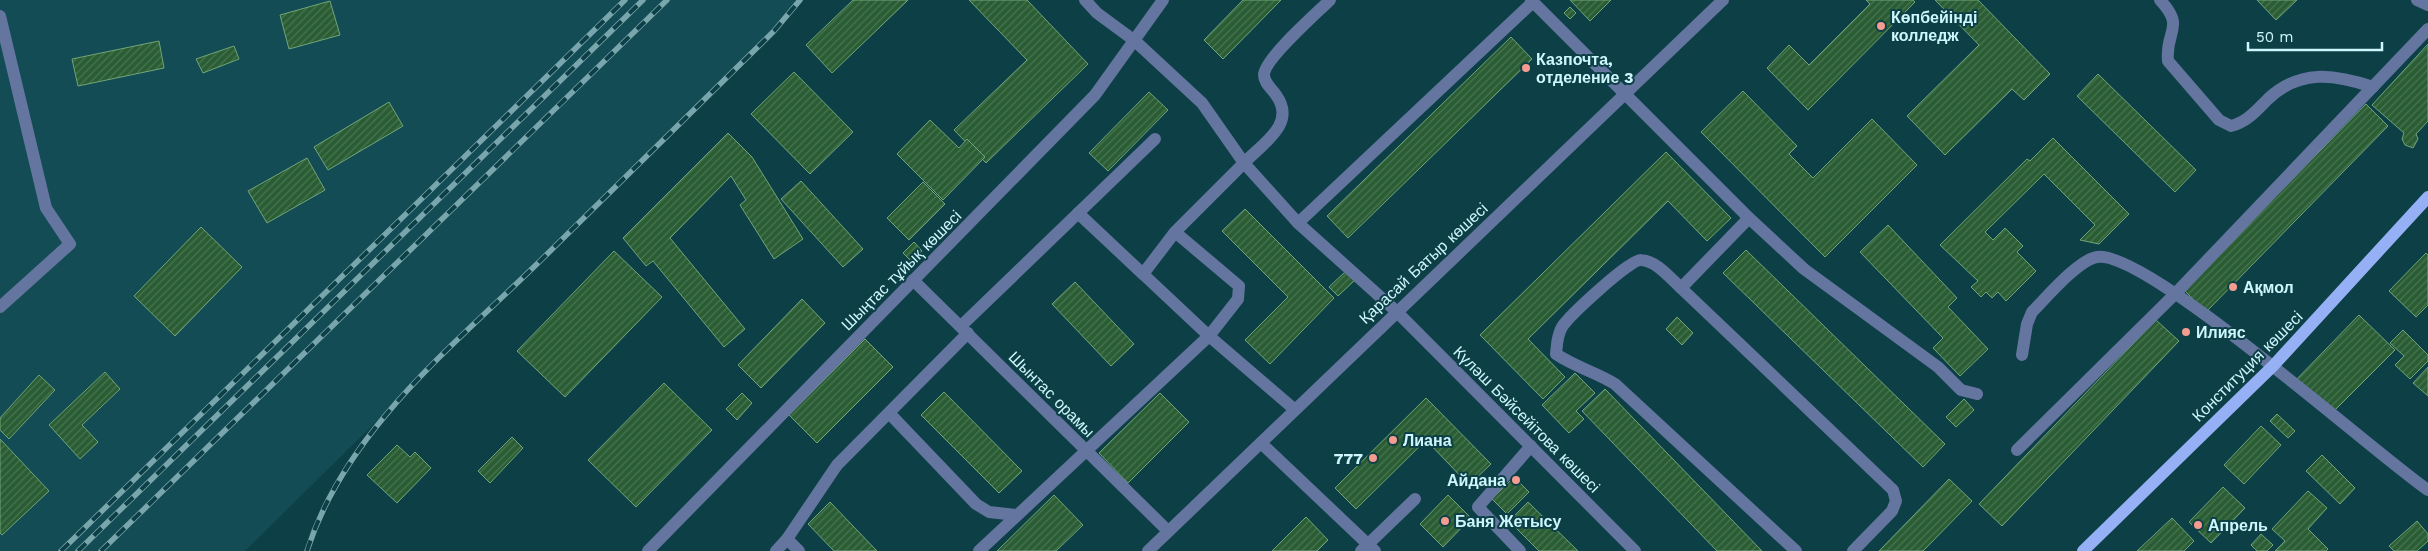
<svg xmlns="http://www.w3.org/2000/svg" width="2428" height="551" viewBox="0 0 2428 551" font-family="'Work Sans',sans-serif">
<defs>
<pattern id="building-hatch" width="6" height="6" patternUnits="userSpaceOnUse" patternTransform="scale(1.25)"><rect width="6" height="6" fill="#2a5d34"/><path d="M-1 1l2-2M0 6l6-6M5 7l2-2" fill="none" stroke="#487552"/></pattern>
</defs>
<rect width="100%" height="100%" fill="#0d3f46"/>
<path fill="#134c54" d="M0 0H804L245 551H0Z"/>
<g fill="url(#building-hatch)" stroke="#71a578">
<path d="M853 0H908L832 73 806 45Z"/>
<path d="M969 0H1027L1088 64 986 163 954 130 1027 60Z"/>
<path d="M1243 0H1281L1223 59 1204 40Z"/>
<path d="M1570 0H1611L1590 21Z"/>
<path d="M1866 0H1913L1915 2 1808 110 1767 68 1789 45 1809 65 1870 4Z"/>
<path d="M1935 0H1978L2050 74 2024 100 2012 89 1945 155 1907 116 1979 45Z"/>
<path d="M2257 0H2297L2276 20Z"/>
<path d="M330 1 340 35 289 49 280 15Z"/>
<path d="M1570 7 1576 13 1570 19 1564 13Z"/>
<path d="M1511 37 1532 59 1348 238 1327 216Z"/>
<path d="M159 41 164 68 78 86 72 59Z"/>
<path d="M2428 44V121L2416 134 2418 139 2413 148 2405 145 2402 139 2404 133 2372 105Z"/>
<path d="M234 46 239 59 203 73 196 59Z"/>
<path d="M794 72 853 132 810 174 751 114Z"/>
<path d="M2098 74 2196 170 2175 192 2077 96Z"/>
<path d="M1743 91 1797 146 1789 154 1813 178 1872 119 1917 165 1825 257 1701 132Z"/>
<path d="M1149 92 1168 110 1108 171 1089 153Z"/>
<path d="M389 102 403 126 328 170 314 147Z"/>
<path d="M2366 104 2388 126 2206 312 2184 290Z"/>
<path d="M930 120 959 148 967 139 985 157 943 200 897 154Z"/>
<path d="M728 133 752 157 803 239 774 259 740 205 746 200 731 176 670 238 745 329 724 347 653 261 646 266 623 238Z"/>
<path d="M2053 138 2129 214 2099 244 2080 240 2095 225 2044 174 1985 232 1993 240 2005 228 2023 246 2017 252 2036 271 2006 301 1998 292 1992 298 1986 292 1981 297 1971 287 1978 281 1940 245 2027 159 2030 161Z"/>
<path d="M1666 152 1731 218 1707 241 1668 201 1528 339 1565 377 1543 399 1480 335Z"/>
<path d="M307 158 325 190 267 223 248 191Z"/>
<path d="M801 181 863 249 843 267 781 199Z"/>
<path d="M923 182 945 204 909 240 887 218Z"/>
<path d="M1245 209 1334 298 1270 364 1245 340 1288 297 1222 231Z"/>
<path d="M1888 225 1957 298 1948 307 1988 349 1960 376 1933 348 1943 338 1860 252Z"/>
<path d="M201 227 242 267 175 336 134 296Z"/>
<path d="M914 242 922 251 912 262 903 253Z"/>
<path d="M1746 250 1945 444 1923 467 1723 273Z"/>
<path d="M614 251 662 297 565 397 517 351Z"/>
<path d="M2426 253 2428 255V305L2416 317 2389 291Z"/>
<path d="M1346 271 1355 280 1338 296 1329 287Z"/>
<path d="M1075 282 1134 344 1111 366 1052 304Z"/>
<path d="M802 299 825 323 761 388 738 365Z"/>
<path d="M2359 315 2395 350 2328 417 2293 383Z"/>
<path d="M1677 317 1693 333 1682 345 1666 329Z"/>
<path d="M2156 320 2179 341 2002 526 1979 504Z"/>
<path d="M2403 330 2428 355V361L2410 379 2395 365 2404 356 2390 343Z"/>
<path d="M865 339 893 367 817 443 789 415Z"/>
<path d="M2428 367V396L2413 383Z"/>
<path d="M105 372 120 389 82 425 98 442 80 459 49 425Z"/>
<path d="M1575 373 1595 393 1576 411 1584 419 1569 433 1542 405Z"/>
<path d="M39 375 55 390 9 439 0 430V418Z"/>
<path d="M664 383 712 430 636 507 588 460Z"/>
<path d="M1605 389 1762 551H1717L1582 411Z"/>
<path d="M944 392 1022 471 999 493 921 415Z"/>
<path d="M742 393 752 403 737 420 726 409Z"/>
<path d="M1160 393 1189 422 1128 483 1099 453Z"/>
<path d="M1426 398 1491 464 1469 485 1426 440 1356 509 1335 488Z"/>
<path d="M1964 399 1974 410 1956 427 1946 417Z"/>
<path d="M2277 414 2295 431 2288 438 2270 421Z"/>
<path d="M2261 426 2281 445 2244 484 2224 465Z"/>
<path d="M512 437 523 448 490 483 478 471Z"/>
<path d="M0 439 49 491 2 535 0 533Z"/>
<path d="M397 445 410 457 415 452 431 468 397 503 367 475Z"/>
<path d="M2322 455 2355 488 2340 504 2306 471Z"/>
<path d="M1514 477 1529 492 1507 514 1492 499Z"/>
<path d="M1949 479 1972 501 1923 551H1879Z"/>
<path d="M2223 487 2245 508 2211 543 2189 522Z"/>
<path d="M2308 491 2327 508 2308 529 2328 549 2326 551H2275L2285 541 2272 529Z"/>
<path d="M1054 495 1083 525 1056 551H997Z"/>
<path d="M1448 495 1471 518 1443 547 1420 524Z"/>
<path d="M830 502 877 551H834L808 524Z"/>
<path d="M1528 502 1578 551H1539L1509 521Z"/>
<path d="M1306 517 1328 540 1317 551H1272Z"/>
<path d="M2172 518 2194 541 2184 551H2137Z"/>
<path d="M2417 521 2428 534V541L2417 551H2394L2389 546Z"/>
<path d="M2261 534 2273 545 2267 551H2257L2251 545Z"/>
</g>
<g fill="none" stroke-linecap="round" stroke-linejoin="round">
<g stroke="#64759f" stroke-width="12">
<path d="M1085 0 1097 13 1135 41 1202 103 1244 163 1175 232 1143 274 1209 336 1238 299 1239 286 1175 232"/>
<path d="M1330 0C1317 13 1264 59 1264 75 1264 83 1272 89 1276 95 1297 124 1263 143 1244 163L1298 223 1396 311 1635 551"/>
<path d="M1531 0 1749 218 1804 269 1938 367 1961 390 1977 394"/>
<path d="M2160 0C2186 28 2165 30 2168 61L2219 120 2231 126C2247 122 2256 111 2268 99 2300 69 2334 74 2373 87"/>
<path d="M2417 0 2428 5"/>
<path d="M0 16 46 208 70 244 0 307"/>
<path d="M1078 213 1143 274"/>
<path d="M1749 218 1681 288 1893 490 1896 501 1892 511 1853 551"/>
<path d="M1298 223 1533 2"/>
<path d="M913 280 1168 531"/>
<path d="M1681 288C1670 278 1657 261 1641 260 1630 259 1569 316 1562 327 1557 335 1557 345 1556 354 1575 367 1596 372 1615 384L1796 551"/>
<path d="M961 326 1155 139"/>
<path d="M2022 355 2027 324 2032 312C2046 298 2078 260 2097 257 2146 249 2374 453 2428 490"/>
<path d="M890 414 976 504 989 512 1016 515"/>
<path d="M1261 443 1375 551"/>
<path d="M2017 450 2175 294 2428 29"/>
<path d="M787 539 799 551"/>
<path d="M648 551 1095 95 1163 0"/>
<path d="M776 551 787 539 837 465 968 333"/>
<path d="M979 551 1209 336 1294 409"/>
<path d="M1148 551 1723 0"/>
<path d="M1361 551 1415 499"/>
<path d="M1520 551 1478 507 1531 446"/>
</g>
<path stroke="#96b0f6" stroke-width="12" d="M2083 551 2273 366 2428 197"/>
<defs>
<g id="rail">
<path d="M61 551 625 0"/>
<path d="M78 551 643 0"/>
<path d="M101 551 667 0"/>
<path d="M307 551C345 431 452 347 539 262 617 185 696 108 774 31L800 0"/>
</g>
</defs>
<use href="#rail" stroke="#79a6ad" stroke-width="5.5"/>
<use href="#rail" stroke="#0d3f46" stroke-width="4" stroke-dasharray="11" stroke-linecap="butt"/>
</g>
<g fill="#f59c91" stroke="#0d3f46" stroke-width="2">
<circle cx="1881" cy="26" r="5"/>
<circle cx="1526" cy="68" r="5"/>
<circle cx="2233" cy="287" r="5"/>
<circle cx="2186" cy="332" r="5"/>
<circle cx="1393" cy="440" r="5"/>
<circle cx="1373" cy="458" r="5"/>
<circle cx="1516" cy="480" r="5"/>
<circle cx="1445" cy="521" r="5"/>
<circle cx="2198" cy="525" r="5"/>
</g>
<g text-anchor="middle" stroke-width="4" stroke-linejoin="round" paint-order="stroke">
<g font-size="16" font-weight="bold" fill="#cef7fd" stroke="#0d3f46" text-anchor="start">
<text x="1891" y="23">Көпбейінді<tspan x="1891" dy="18">колледж</tspan></text>
<text x="1536" y="65">Казпочта,<tspan x="1536" dy="18">отделение 3</tspan></text>
<text x="2243" y="293">Ақмол</text>
<text x="2196" y="338">Илияс</text>
<text x="1403" y="446">Лиана</text>
<text x="1363" y="464" text-anchor="end">777</text>
<text x="1506" y="486" text-anchor="end">Айдана</text>
<text x="1455" y="527">Баня Жетысу</text>
<text x="2208" y="531">Апрель</text>
</g>
<g font-size="16" fill="#cef7fd" stroke="#0d3f46">
<text transform="translate(1423 263) rotate(-43)" y="6">Қарасай Батыр көшесі</text>
<text transform="translate(901 270) rotate(-45)" y="6">Шыңтас тұйық көшесі</text>
<text transform="translate(2247 366) rotate(-45)" y="6">Конституция көшесі</text>
<text transform="translate(1052 394) rotate(45)" y="6">Шынтас орамы</text>
<text transform="translate(1527 419) rotate(45)" y="6">Күләш Бәйсейітова көшесі</text>
</g>
</g>
<path d="M2248 42v8h134v-8" fill="none" stroke="#cef7fd" stroke-width="2.5"/>
<text x="2256" y="42" font-size="15" fill="#cef7fd" stroke="#0d3f46" stroke-width="4" paint-order="stroke">50 m</text>
</svg>
